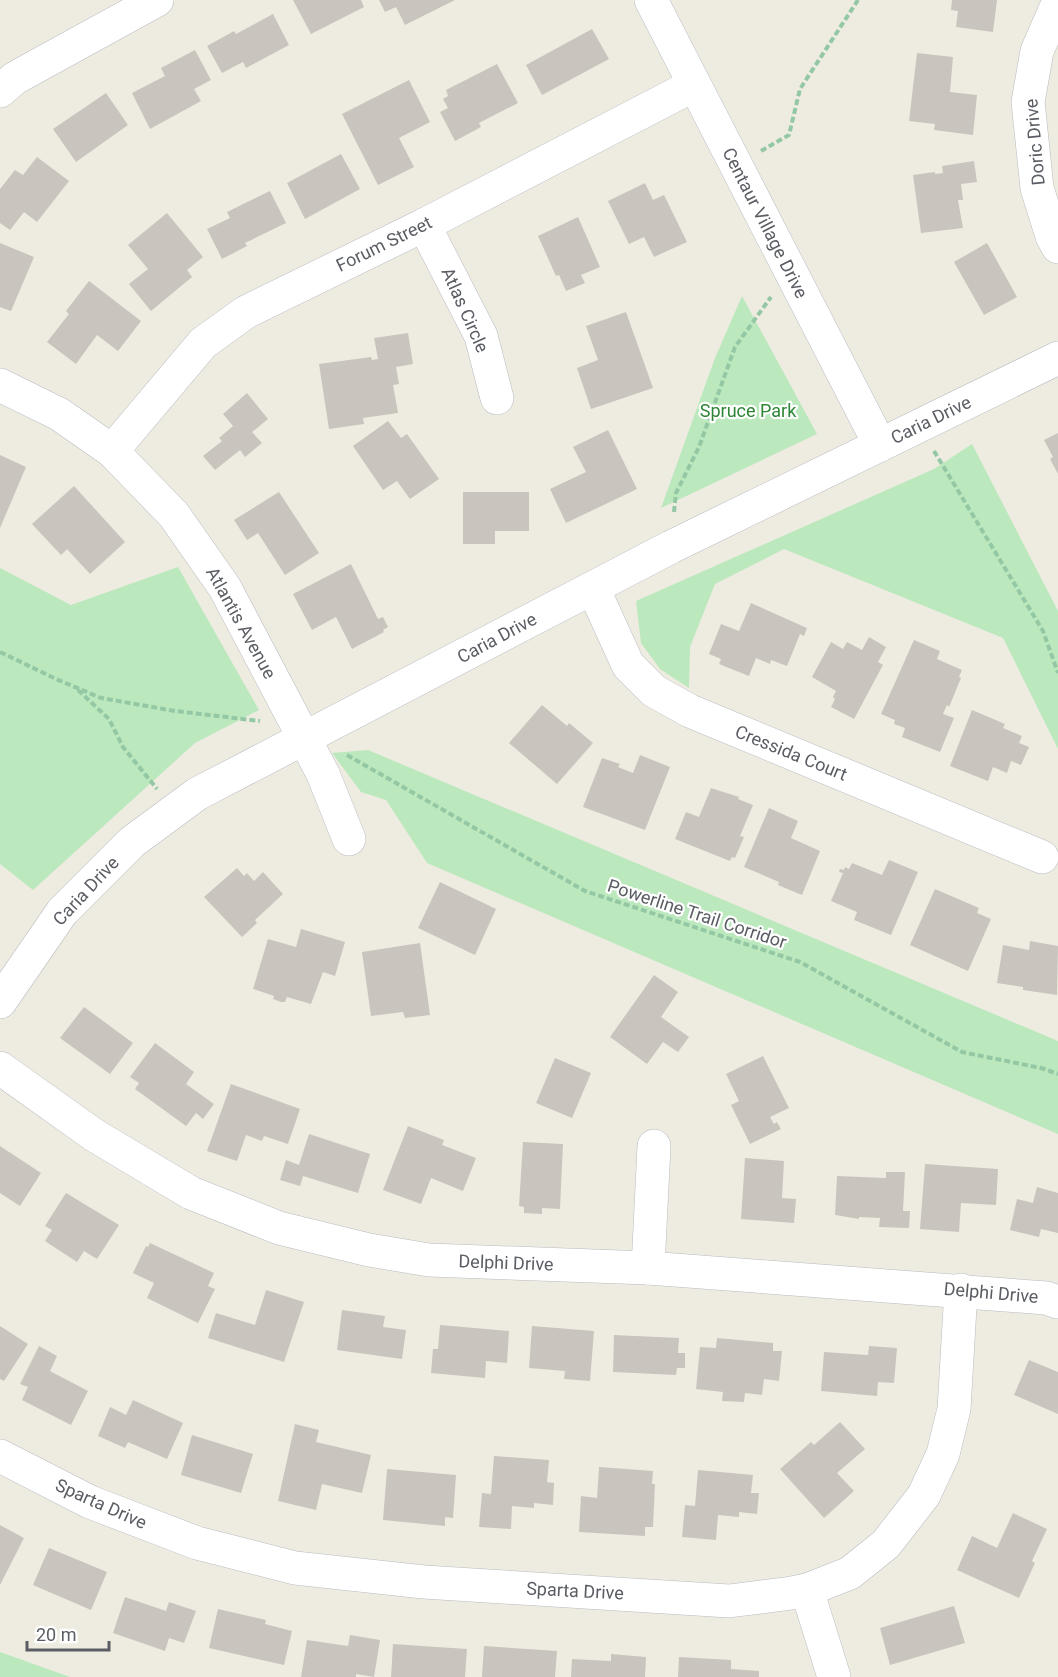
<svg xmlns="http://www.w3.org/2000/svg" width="1058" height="1677" viewBox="0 0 1058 1677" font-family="Roboto,sans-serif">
<rect width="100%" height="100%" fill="#eeece1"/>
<g fill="#bbe8bd">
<path d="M742 296 817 434 661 508 715 358Z"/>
<path d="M972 444 1058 611V749L1003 638 784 549 715 584 690 647 689 688 660 669 641 643 636 601 934 469Z"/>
<path d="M178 567 259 710 195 743 33 890 0 864V568L71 605Z"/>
<path d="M368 750 1058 1041V1134L427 863 386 800 361 792 332 753Z"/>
<path d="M0 1652 70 1677H0Z"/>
</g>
<g fill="#c9c5be">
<path d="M293 0H361L364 7 311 34Z"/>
<path d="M379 0H455L405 25 396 7 385 12Z"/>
<path d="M952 0H997L993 32 956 27 958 11 951 10Z"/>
<path d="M273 14 289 45 246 68 243 62 222 73 207 46 234 31 236 34Z"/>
<path d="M592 29 609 59 542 95 526 65Z"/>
<path d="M195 50 211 80 194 89 201 101 150 129 132 93 165 76 161 68Z"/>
<path d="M917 53 953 57 950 92 977 95 973 135 934 130 935 124 909 121Z"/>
<path d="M497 64 518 103 479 123 481 127 455 141 440 112 448 108 443 99 448 96 446 90Z"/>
<path d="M409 80 430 122 399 138 414 167 378 185 342 114Z"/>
<path d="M106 93 128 125 76 162 53 129Z"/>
<path d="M341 154 360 189 305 219 287 183Z"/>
<path d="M37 157 69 181 37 222 24 212 10 230 0 223V189L15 170 23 175Z"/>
<path d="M974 161 977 182 961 184 963 200H958L963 228 921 233 913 175 935 172V174L943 173 942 166Z"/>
<path d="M645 183 653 200 664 195 687 242 654 257 644 237 629 244 608 201Z"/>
<path d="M270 191 286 223 245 243 247 246 222 259 207 229 230 218 227 212Z"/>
<path d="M167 213 203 257 187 270 192 277 151 311 129 284 148 269 128 245Z"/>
<path d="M578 217 600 267 581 275 585 283 566 291 559 275 556 276 538 236Z"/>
<path d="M0 243 34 257 11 311 0 307Z"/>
<path d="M987 243 1017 297 984 315 954 262Z"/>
<path d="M89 281 141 321 118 351 97 335 76 364 47 342 69 314 66 311Z"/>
<path d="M626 312 653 388 591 409 577 368 598 360 586 326Z"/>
<path d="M408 333 413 364 396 367 399 384 393 385 398 413 363 418 364 424 329 429 319 364 371 357 372 360 378 359 374 338Z"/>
<path d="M247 393 268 419 252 432 262 443 245 457 240 450 215 470 203 456 222 441 219 438 233 426 223 414Z"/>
<path d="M388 421 401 438 407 434 439 479 410 499 397 481 383 490 353 446Z"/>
<path d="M608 430 637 489 566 523 550 489 586 472 573 447Z"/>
<path d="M1058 433V474L1050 459 1053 457 1044 440Z"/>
<path d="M0 455 26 467 0 528Z"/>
<path d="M74 486 125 542 90 574 67 549 61 555 32 524Z"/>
<path d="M279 492 319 553 285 575 258 533 247 540 234 520Z"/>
<path d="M463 492H529V531H495V544H463Z"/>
<path d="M351 564 378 619 383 617 388 627 383 630 384 632 352 649 336 617 312 630 293 594Z"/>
<path d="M751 603 807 628 804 636 800 634 787 666 771 660 770 664 756 658 749 676 719 664 721 659 709 654 721 624 739 631Z"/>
<path d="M869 637 886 647 878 662 883 665 854 719 831 707 835 699 833 697 836 691 812 677 831 642 843 649 847 642 862 650Z"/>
<path d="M914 640 940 651 937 659 962 670 959 677 961 678 949 707 947 705 943 714 954 718 940 752 902 737 905 728 894 724 895 720 881 714Z"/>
<path d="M542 705 567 726 569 723 593 743 557 784 509 743Z"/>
<path d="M972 710 1005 724 1003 728 1022 736 1019 743 1029 747 1021 765 1011 761 1007 773 993 767 988 781 950 766Z"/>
<path d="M640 755 670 767 645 830 583 807 602 758 620 764 618 767 633 773Z"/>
<path d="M711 788 739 797 738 799 753 805 740 836 744 837 735 858 732 857 730 861 675 839 686 812 699 817Z"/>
<path d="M769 808 798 821 791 838 820 851 802 895 778 885 779 882 744 867Z"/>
<path d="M889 860 918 872 891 935 854 920 857 912 831 901 843 873 839 872 840 869 844 870 845 867 849 869 852 863 882 875Z"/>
<path d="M237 868 244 876 247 873 254 881 263 872 283 894 255 920 257 923 242 937 204 897Z"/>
<path d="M440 882 496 909 475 955 418 928Z"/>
<path d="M935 889 979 908 977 913 991 919 968 971 910 945Z"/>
<path d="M301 929 345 942 335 976 323 972 311 1004 287 997 285 1002H281L273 999 274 996 253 989 268 939 296 947Z"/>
<path d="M1030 941 1058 946 1057 995 1023 990V987L997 983 1003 945 1029 950Z"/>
<path d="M420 943 430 1015 405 1018 403 1012 371 1016 362 952Z"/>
<path d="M654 975 678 992 661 1017 689 1037 678 1052 663 1042 647 1064 610 1037Z"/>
<path d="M84 1007 133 1043 110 1074 60 1038Z"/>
<path d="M155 1043 194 1072 186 1084 214 1104 203 1119 196 1113 186 1126 135 1089 139 1083 130 1077Z"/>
<path d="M763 1056 789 1108 770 1117 774 1124 777 1122 781 1129 750 1144 731 1105 739 1101 726 1074Z"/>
<path d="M555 1058 591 1073 572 1118 536 1103Z"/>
<path d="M231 1084 300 1109 288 1144 264 1136 262 1141 246 1135 237 1161 207 1151Z"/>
<path d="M408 1126 444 1140 442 1145 476 1158 463 1191 431 1178 421 1204 383 1190Z"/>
<path d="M309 1134 370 1154 358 1193 303 1176 300 1186 280 1180 286 1160 299 1165Z"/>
<path d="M523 1142 563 1144 560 1209 542 1208V1214L524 1213V1207L519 1206Z"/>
<path d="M0 1146 41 1173 20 1206 0 1193Z"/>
<path d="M745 1158 784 1161 782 1198 796 1199 794 1223 741 1219Z"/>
<path d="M925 1164 998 1169 996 1205 961 1203 959 1232 920 1229Z"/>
<path d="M886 1172H905L903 1211H910L909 1228 879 1227 880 1218 859 1217V1219L835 1215 837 1176 886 1178Z"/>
<path d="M1037 1187 1058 1193V1233L1041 1229 1039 1237 1010 1230 1017 1199 1033 1203Z"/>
<path d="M66 1193 119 1225 97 1259 84 1251 77 1262 45 1241 52 1230 45 1226Z"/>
<path d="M150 1243 214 1273 208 1286 215 1289 198 1323 147 1298 154 1283 133 1273 146 1246 148 1247Z"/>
<path d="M266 1290 304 1302 284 1362 208 1338 216 1313 255 1325Z"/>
<path d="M342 1310 385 1316 383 1327 406 1330 402 1359 337 1350Z"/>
<path d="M440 1325 509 1331 507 1363 486 1361 485 1378 431 1373 433 1349H438Z"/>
<path d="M0 1326 28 1344 4 1381 0 1379Z"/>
<path d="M532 1326 594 1331 590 1381 564 1379 565 1371 529 1368Z"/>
<path d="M614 1335 679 1338 678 1353H685V1368H677L676 1375 613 1372Z"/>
<path d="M717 1338 773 1343V1351H782L779 1381 764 1379 762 1395 745 1393 744 1402 722 1401 723 1392 696 1389 700 1347 716 1348Z"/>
<path d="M39 1346 57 1356 50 1371 88 1391 71 1425 22 1400 28 1387 20 1384Z"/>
<path d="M869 1346 897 1348 894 1383 878 1382 877 1396 821 1391 824 1352 868 1355Z"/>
<path d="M1029 1360 1058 1372V1414L1014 1395Z"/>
<path d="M133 1400 183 1423 167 1459 128 1442 125 1448 98 1436 110 1407 126 1415Z"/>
<path d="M840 1422 865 1449 837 1473 854 1491 824 1518 780 1469 811 1442 814 1445Z"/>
<path d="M295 1424 319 1430 316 1442 371 1455 362 1493 322 1484 316 1510 278 1501Z"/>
<path d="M192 1435 253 1454 241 1493 181 1475Z"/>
<path d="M494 1456 549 1460 547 1482 554 1483 553 1505 534 1503V1508L512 1506 511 1529 479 1527 482 1493 491 1494Z"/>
<path d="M599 1467 653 1471 652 1484H655L653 1527H645V1536L579 1532 581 1496 597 1498Z"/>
<path d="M387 1469 456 1475 453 1518 445 1517V1526L383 1520Z"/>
<path d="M698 1470 753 1475 751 1493H759L757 1514 739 1512V1517L718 1515 716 1540 682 1537 685 1505 695 1506Z"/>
<path d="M1013 1513 1047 1529 1032 1561 1035 1563 1019 1598 957 1570 972 1536 997 1548Z"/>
<path d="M0 1525 24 1538 0 1585Z"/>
<path d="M49 1548 107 1572 91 1610 33 1585Z"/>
<path d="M125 1597 166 1611 169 1602 196 1611 184 1643 169 1638 165 1651 113 1633Z"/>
<path d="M954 1606 965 1643 890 1665 880 1628Z"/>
<path d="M218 1609 266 1620 265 1624 292 1631 284 1665 209 1648Z"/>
<path d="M350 1635 380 1640 374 1677 356 1674V1677H301L307 1640 348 1646Z"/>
<path d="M393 1644 467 1649 465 1677H391Z"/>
<path d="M484 1646 557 1651 555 1677H482Z"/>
<path d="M611 1654 646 1657 645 1677H571L572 1659 611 1661Z"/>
<path d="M679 1657 731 1660V1669L759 1671V1677H678Z"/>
</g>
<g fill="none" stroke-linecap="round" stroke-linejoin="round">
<defs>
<g id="street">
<path d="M1058 3 1037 51 1028 102 1037 188 1052 236 1058 247"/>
<path d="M0 91 15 78 157 0"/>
<path d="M424 225 481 336 497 398"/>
<path d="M0 385 59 414 112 451 174 515 225 588 323 774 349 839"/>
<path d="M112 451 203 343 246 312 424 225 694 85"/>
<path d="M593 588 628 665 654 691 690 711 1042 857"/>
<path d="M0 1002 62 912 132 842 197 794 671 547 1058 358"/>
<path d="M0 1068 94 1135 191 1193 279 1228 369 1250 429 1260 648 1268 1046 1298 1058 1302"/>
<path d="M648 1268 654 1146"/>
<path d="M0 1456 90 1502 197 1543 295 1568 424 1582 729 1601 792 1593 807 1590 850 1573 886 1544 924 1495 943 1454 954 1409 961 1290"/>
<path d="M807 1590 834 1677"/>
</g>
<path id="secondary" d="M651 0 880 445"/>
</defs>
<use href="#street" stroke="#b9bbc1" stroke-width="34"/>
<use href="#secondary" stroke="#babdc4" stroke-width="34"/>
<g stroke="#94c8a5" stroke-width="4" stroke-dasharray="6 3" stroke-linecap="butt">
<path d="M761 151 789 135 800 89 858 0"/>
<path d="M934 451 1043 631 1058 673"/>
<path d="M674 512 676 493 699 447 735 347 771 297"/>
<path d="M0 652 56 679 101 698 175 711 260 721"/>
<path d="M78 690 109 719 123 747 157 789"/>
<path d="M347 755 585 891 800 962 962 1052 1041 1068 1058 1074"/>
</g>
<use href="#street" stroke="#fff" stroke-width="33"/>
<use href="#secondary" stroke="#fff" stroke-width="33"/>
</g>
<g text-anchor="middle" stroke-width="4.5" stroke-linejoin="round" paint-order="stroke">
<g font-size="18" fill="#5a5d63" stroke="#fff">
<text transform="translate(1035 142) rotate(-95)" y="6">Doric Drive</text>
<text transform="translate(765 223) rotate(63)" y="6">Centaur Village Drive</text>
<text transform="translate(384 244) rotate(-26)" y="6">Forum Street</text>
<text transform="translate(465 310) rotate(66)" y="6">Atlas Circle</text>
<text transform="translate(931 420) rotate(-26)" y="6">Caria Drive</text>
<text transform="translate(241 623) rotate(61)" y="6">Atlantis Avenue</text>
<text transform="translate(497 638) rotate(-28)" y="6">Caria Drive</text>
<text transform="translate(791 753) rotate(22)" y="6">Cressida Court</text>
<text transform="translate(86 891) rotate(-47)" y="6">Caria Drive</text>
<text transform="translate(697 914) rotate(18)" y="6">Powerline Trail Corridor</text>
<text transform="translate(506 1263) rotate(2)" y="6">Delphi Drive</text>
<text transform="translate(991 1293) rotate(5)" y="6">Delphi Drive</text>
<text transform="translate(101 1504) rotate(24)" y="6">Sparta Drive</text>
<text transform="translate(575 1591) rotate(3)" y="6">Sparta Drive</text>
</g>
<g font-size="18" fill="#2e8636" stroke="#fff">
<text x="748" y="417">Spruce Park</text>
</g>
</g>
<path d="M27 1641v9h82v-9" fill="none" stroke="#5a5d63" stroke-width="3"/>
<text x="36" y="1641" font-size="18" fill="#5a5d63" stroke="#ffffff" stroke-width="4.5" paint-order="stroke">20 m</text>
</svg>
